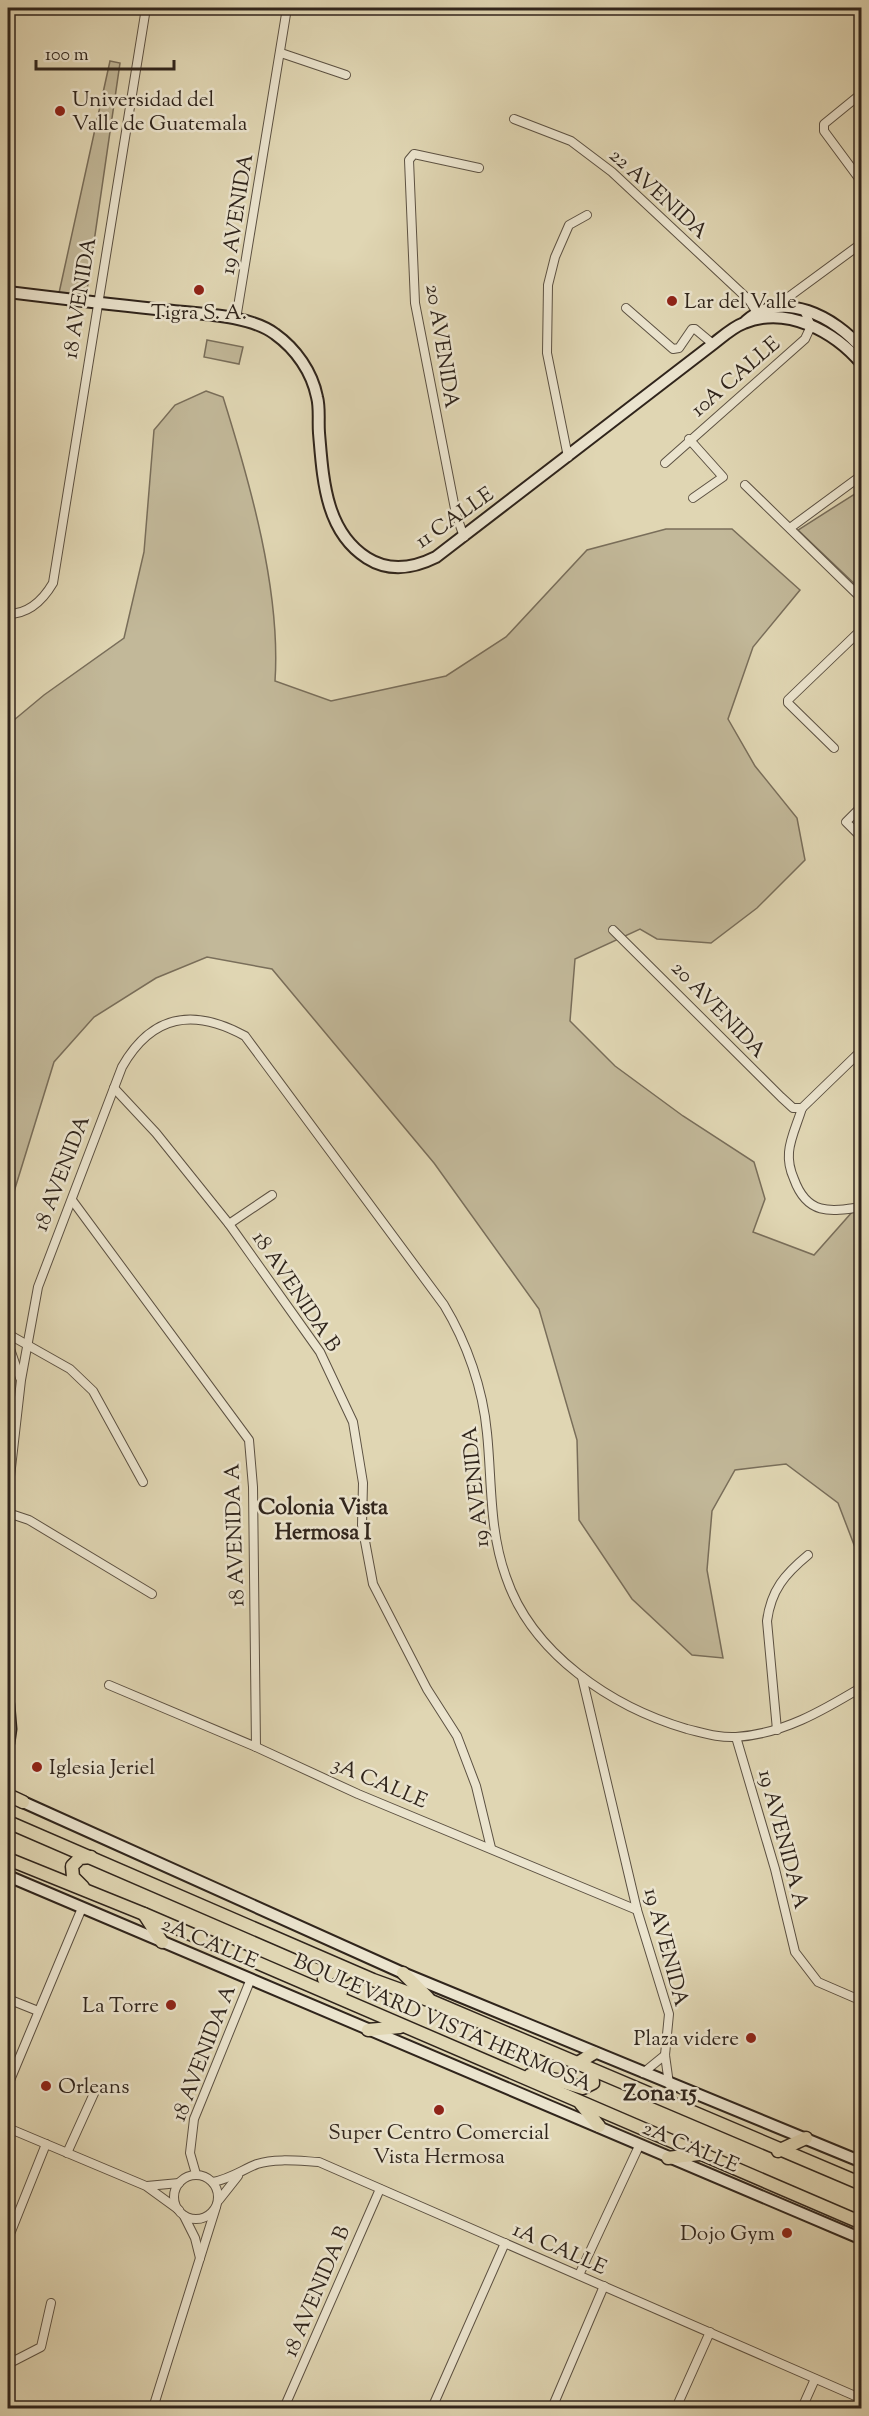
<svg xmlns="http://www.w3.org/2000/svg" width="869" height="2416" viewBox="0 0 869 2416" font-family="'Sorts Mill Goudy',serif">
<rect width="100%" height="100%" fill="#e0d6b3"/>
<filter id="stains"><feTurbulence type="fractalNoise" baseFrequency=".00333" numOctaves="4"/><feColorMatrix values="0 0 0 0 .2 0 0 0 0 .09 0 0 0 0 .02 0 0 0 .5 -.17"/></filter>
<radialGradient id="worn" r=".72"><stop offset=".6" stop-color="#630" stop-opacity="0"/><stop offset="1" stop-color="#630" stop-opacity=".3"/></radialGradient>
<g fill="#c2b899" stroke="#796e5a" stroke-width="1.5">
<path d="M110 61 120 63 86 297 59 293Z"/>
<path d="M207 340 243 347 239 364 204 357Z"/>
<path d="M206 391 223 397C250 483 281 591 275 681L331 701 446 676 506 637 587 550 666 529H732L800 590 753 647 728 719 755 766 797 818 805 860 757 908 711 943 657 939 640 929 575 959 570 1021 615 1066 683 1116 754 1162 765 1199 753 1232 814 1255 861 1202V1563L838 1503 786 1464 735 1470 712 1511 707 1570 723 1658 692 1655 632 1599 579 1520 577 1440 539 1309 434 1163 272 969 207 957 156 978 94 1017 54 1062 13 1195 11 1228 8 1223V725L44 695 124 638 144 552 154 430 175 405Z"/>
<path d="M861 490V590L798 530Z"/>
</g>
<g fill="none" stroke-linecap="round" stroke-linejoin="round">
<defs>
<g id="street">
<path d="M281 53 346 75"/>
<path d="M862 93 824 124V131L858 177 862 186"/>
<path d="M514 119 571 141 612 172 749 300 759 316"/>
<path d="M775 307 862 243"/>
<path d="M626 308 673 349 679 348 692 329H695L713 344"/>
<path d="M236 319 287 8"/>
<path d="M689 439 723 477 693 498"/>
<path d="M568 457 547 353 548 285 555 257 569 225 587 215"/>
<path d="M665 463 805 339 811 326 804 310"/>
<path d="M745 485 862 599"/>
<path d="M790 528 862 475"/>
<path d="M464 537 456 514 415 303 409 160 414 154 479 168"/>
<path d="M8 614C28 614 43 600 53 583L146 8"/>
<path d="M834 748 788 703V700L862 629"/>
<path d="M862 806 846 822 862 838"/>
<path d="M613 930 781 1097 793 1108H802"/>
<path d="M114 1088 156 1133 229 1224 320 1352 353 1422 363 1483 362 1525 373 1584 427 1689 457 1736 476 1786 491 1848"/>
<path d="M802 1108C798 1122 790 1138 789 1152 788 1163 790 1170 794 1179 807 1215 829 1212 862 1207"/>
<path d="M802 1108 862 1050"/>
<path d="M72 1200 249 1440 253 1487 256 1747"/>
<path d="M229 1224 272 1195"/>
<path d="M8 1334 70 1369 93 1391 143 1482"/>
<path d="M8 1343 20 1378"/>
<path d="M8 1494 21 1380 38 1287 122 1067C152 1014 194 1008 245 1036L444 1305C467 1343 483 1389 487 1433 492 1481 489 1530 506 1577 532 1654 612 1707 687 1729 704 1733 719 1738 736 1737 783 1734 822 1711 862 1687"/>
<path d="M8 1513 29 1520 152 1594"/>
<path d="M582 1677 637 1910 669 2014 665 2055 669 2084"/>
<path d="M109 1685 256 1747 358 1794 637 1910"/>
<path d="M777 1730 767 1621C771 1590 785 1574 808 1555"/>
<path d="M736 1737 775 1869 795 1952 818 1982 862 2001"/>
<path d="M8 1999 38 2011"/>
<path d="M643 2073 665 2055"/>
<path d="M8 2085 82 1908"/>
<path d="M8 2128 146 2186 179 2210"/>
<path d="M67 2153 96 2089"/>
<path d="M196 2174 190 2153 194 2119 250 1981"/>
<circle cx="196" cy="2197" r="22"/>
<path d="M213 2182C230 2179 242 2170 257 2164 276 2158 299 2161 319 2162L862 2399"/>
<path d="M147 2186 179 2183"/>
<path d="M219 2200 238 2176"/>
<path d="M184 2216 195 2238 200 2258"/>
<path d="M8 2239 46 2144"/>
<path d="M579 2275 639 2146"/>
<path d="M8 2364 41 2347 51 2303"/>
<path d="M153 2408 216 2207"/>
<path d="M284 2408 380 2189"/>
<path d="M432 2408 505 2243"/>
<path d="M552 2408 604 2286"/>
<path d="M676 2408 710 2332"/>
<path d="M802 2408 815 2379"/>
</g>
<g id="secondary">
<path d="M8 292C57 298 107 304 156 309 190 314 247 313 275 334 296 349 312 372 317 397 320 408 318 421 319 433 323 479 325 531 367 558 389 572 414 568 436 557L713 344C722 337 733 327 744 323 787 305 835 332 862 364"/>
<path d="M746 321C783 289 835 317 862 349"/>
<path d="M23 1802 403 1973 862 2162"/>
<path d="M8 1876 862 2239"/>
</g>
<g id="primary">
<path d="M8 1705 10 1729 8 1743"/>
<path d="M8 1795 23 1802"/>
<path d="M8 1822 373 1980 431 2001 862 2184"/>
<path d="M8 1859 144 1914 862 2223"/>
<path d="M83 1887 73 1877 72 1866 80 1858 91 1857"/>
<path d="M144 1914 162 1942"/>
<path d="M403 1973 428 1998"/>
<path d="M341 1992 329 1987 324 1979 331 1971 345 1974"/>
<path d="M368 2030 400 2027"/>
<path d="M576 2064 594 2053"/>
<path d="M530 2075 557 2080 583 2088 593 2083 592 2072"/>
<path d="M581 2104 599 2126"/>
<path d="M778 2151 806 2138"/>
<path d="M668 2158 699 2154"/>
</g>
</defs>
<use href="#street" stroke="#5c5142" stroke-width="10"/>
<use href="#secondary" stroke="#30251c" stroke-width="14"/>
<use href="#primary" stroke="#30251c" stroke-width="15"/>
<use href="#street" stroke="#ebe4ce" stroke-width="8"/>
<use href="#secondary" stroke="#ebe4ce" stroke-width="10"/>
<use href="#primary" stroke="#e0d6b3" stroke-width="12"/>
</g>
<g fill="#8f2418" stroke="#ebe4ce" stroke-width="2">
<circle cx="60" cy="111" r="6"/>
<circle cx="199" cy="290" r="6"/>
<circle cx="672" cy="301" r="6"/>
<circle cx="37" cy="1767" r="6"/>
<circle cx="171" cy="2005" r="6"/>
<circle cx="751" cy="2038" r="6"/>
<circle cx="46" cy="2086" r="6"/>
<circle cx="439" cy="2110" r="6"/>
<circle cx="787" cy="2233" r="6"/>
</g>
<g text-anchor="middle" stroke-width="5" stroke-linejoin="round" paint-order="stroke">
<g font-size="21" fill="#30251c" stroke="#ebe4ce" text-anchor="start">
<text x="72" y="106">Universidad del<tspan x="72" dy="24">Valle de Guatemala</tspan></text>
<text x="684" y="308">Lar del Valle</text>
<text x="199" y="319" text-anchor="middle">Tigra S. A.</text>
<text x="49" y="1774">Iglesia Jeriel</text>
<text x="159" y="2012" text-anchor="end">La Torre</text>
<text x="739" y="2045" text-anchor="end">Plaza videre</text>
<text x="58" y="2093">Orleans</text>
<text x="439" y="2139" text-anchor="middle">Super Centro Comercial<tspan x="439" dy="24">Vista Hermosa</tspan></text>
<text x="775" y="2240" text-anchor="end">Dojo Gym</text>
</g>
<g font-size="21" fill="#30251c" stroke="#ebe4ce">
<text transform="translate(659 193) rotate(42)" y="7">22 AVENIDA</text>
<text transform="translate(236 214) rotate(-81)" y="7">19 AVENIDA</text>
<text transform="translate(79 298) rotate(-81)" y="7">18 AVENIDA</text>
<text transform="translate(443 346) rotate(81)" y="7">20 AVENIDA</text>
<text transform="translate(735 376) rotate(-41)" y="7">10A CALLE</text>
<text transform="translate(454 517) rotate(-35)" y="7">11 CALLE</text>
<text transform="translate(719 1009) rotate(46)" y="7">20 AVENIDA</text>
<text transform="translate(61 1173) rotate(-69)" y="7">18 AVENIDA</text>
<text transform="translate(297 1291) rotate(56)" y="7">18 AVENIDA B</text>
<text transform="translate(475 1487) rotate(-96)" y="7">19 AVENIDA</text>
<text transform="translate(234 1535) rotate(-92)" y="7">18 AVENIDA A</text>
<text transform="translate(380 1782) rotate(23)" y="7">3A CALLE</text>
<text transform="translate(784 1839) rotate(75)" y="7">19 AVENIDA A</text>
<text transform="translate(210 1942) rotate(23)" y="7">2A CALLE</text>
<text transform="translate(667 1947) rotate(75)" y="7">19 AVENIDA</text>
<text transform="translate(443 2022) rotate(23)" y="7">BOULEVARD VISTA HERMOSA</text>
<text transform="translate(203 2053) rotate(-69)" y="7">18 AVENIDA A</text>
<text transform="translate(691 2146) rotate(23)" y="7">2A CALLE</text>
<text transform="translate(560 2248) rotate(24)" y="7">1A CALLE</text>
<text transform="translate(316 2291) rotate(-67)" y="7">18 AVENIDA B</text>
</g>
<g font-size="22" font-weight="bold" fill="#30251c" stroke="#ebe4ce">
<text x="323" y="1514">Colonia Vista<tspan x="323" dy="25">Hermosa I</tspan></text>
</g>
<g font-size="24" font-weight="bold" fill="#30251c" stroke="#ebe4ce">
<text x="660" y="2100">Zona 15</text>
</g>
</g>
<rect width="869" height="2416" fill="none" stroke="#e0d6b3" stroke-width="30"/>
<rect x="9" y="9" width="851" height="2398" fill="none" stroke="#30251c" stroke-width="3"/>
<rect x="15" y="15" width="839" height="2386" fill="none" stroke="#30251c" stroke-width="1.5"/>
<path d="M36 60v9h138v-9" fill="none" stroke="#30251c" stroke-width="3"/>
<text x="45" y="60" font-size="18" fill="#30251c" stroke="#ebe4ce" stroke-width="4.5" paint-order="stroke">100 m</text>
<rect width="100%" height="100%" filter="url(#stains)"/>
<rect width="100%" height="100%" fill="url(#worn)"/>
</svg>
